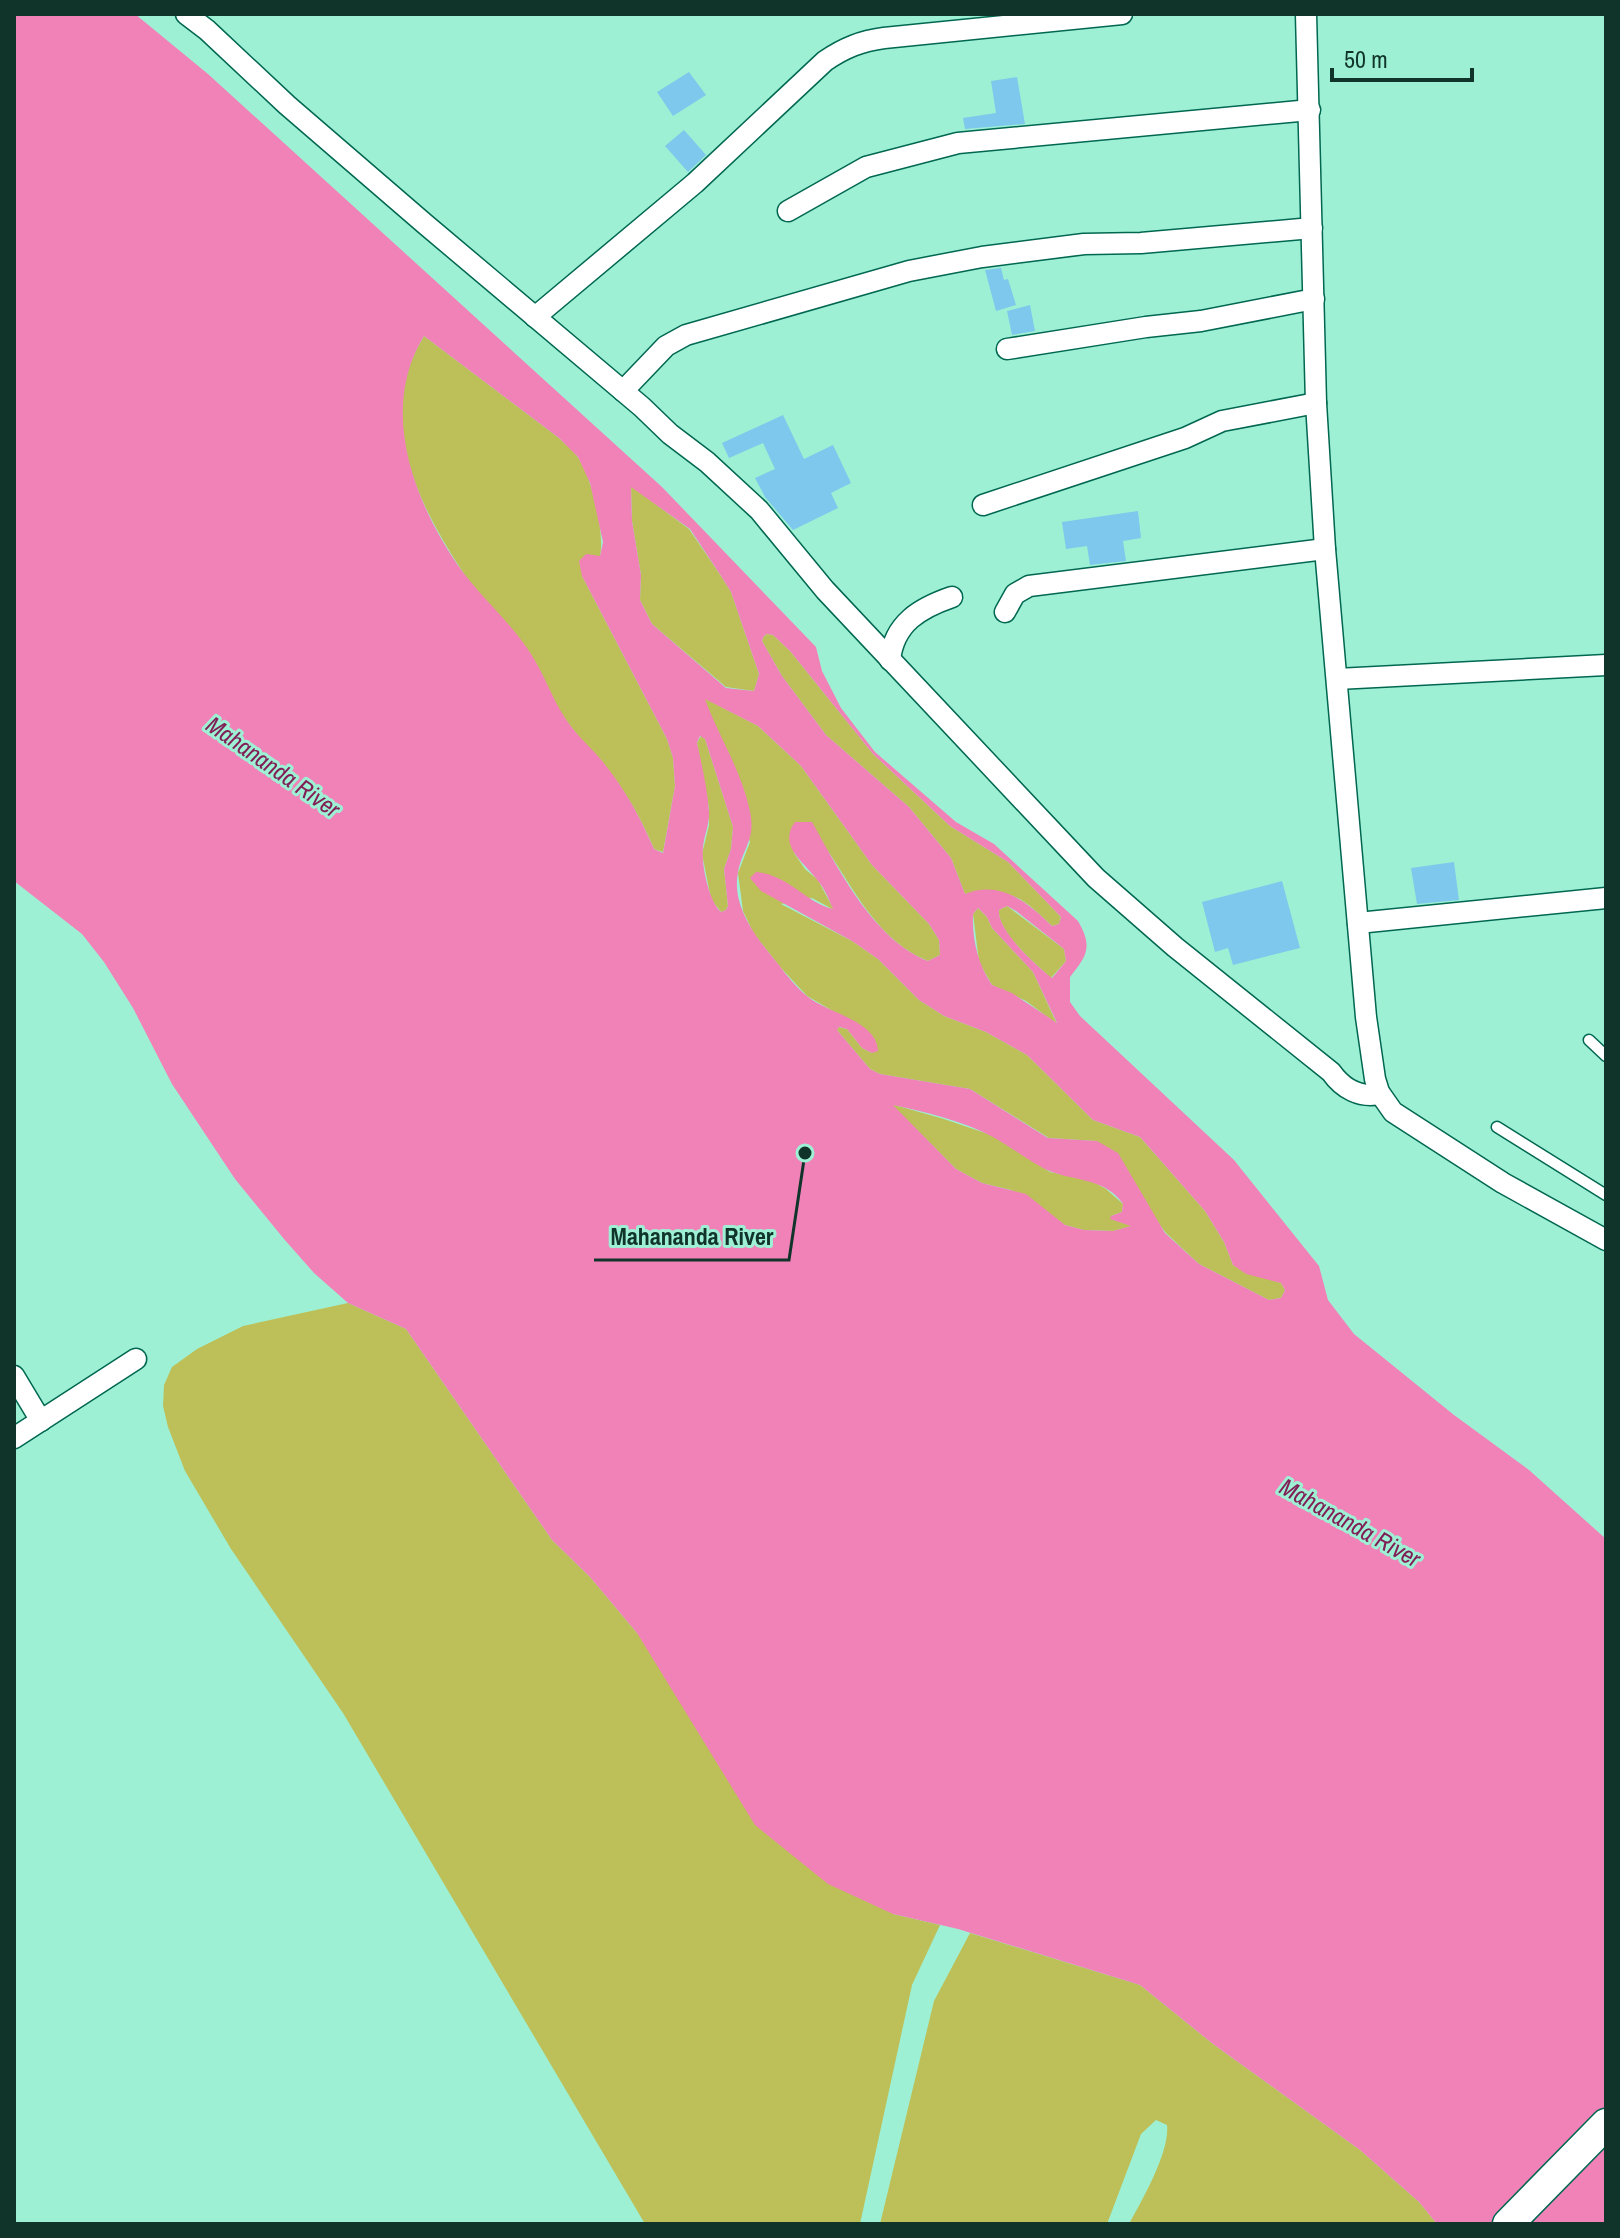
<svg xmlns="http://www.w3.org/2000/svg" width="1620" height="2238" viewBox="0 0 1620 2238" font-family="'Archivo Narrow',sans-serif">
<rect width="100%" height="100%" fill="#9ef0d4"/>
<g fill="#bdc058">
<path d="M424 336 559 438C565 444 573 450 577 456 592 476 605 534 600 556L594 557 582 576 667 739 673 758 675 786 663 852 654 849C641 817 620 782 597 756 591 749 585 745 580 738 552 703 528 665 502 629 445 547 361 438 424 336Z"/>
<path d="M631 486 689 529 721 576 731 592 759 674 754 691 726 687 652 624 640 600 641 575 632 521Z"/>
<path d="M767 634 773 635 790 651 873 754 950 826 1008 862 1061 917 1059 924 1052 926C1020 895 1010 888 965 894L951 858 909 807 826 735 782 676 762 641 764 636Z"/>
<path d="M704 698 758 726 801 766 872 865 929 924 939 940 940 955 928 961C880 942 855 892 828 851L794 853 805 869 818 880 834 910 812 898 781 904 852 941 878 959 919 1000 944 1016 986 1032 1027 1055 1093 1120 1140 1137 1205 1211 1224 1242 1233 1265 1281 1283 1285 1290 1281 1298 1269 1300 1199 1264 1166 1233 1097 1141 1049 1138 970 1089 880 1074 870 1069 837 1030 838 1027 847 1029 862 1048 872 1053 843 1017 807 996 781 968 754 934 743 911 738 873 750 842Z"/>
<path d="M701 736 705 739 733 827 731 849 724 869 728 906 726 910 721 912 711 899 702 854 709 825V808L697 743Z"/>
<path d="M1007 906 1064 949 1066 961 1051 978C1036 964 997 932 999 910Z"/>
<path d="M978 908 987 917 992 928 1033 972 1057 1024 1026 1001 992 985 979 962 973 914Z"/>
<path d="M891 1104 944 1119 991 1135 1050 1172 1090 1180 1106 1189 1123 1204 1122 1212 1111 1216V1219L1133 1226 1113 1231 1084 1230 1065 1225 1011 1190 982 1183 956 1169Z"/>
<path d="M348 1303 406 1329 552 1540 590 1577 637 1633 893 1914 940 1925 912 1985 860 2224H645L343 1713 231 1549 185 1471 168 1427 163 1406 164 1385 172 1367 197 1349 243 1326Z"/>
<path d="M970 1933 1140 1985 1213 2044 1360 2150 1419 2202 1437 2224H1129C1142 2200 1170 2152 1167 2125L1156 2120 1141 2134 1107 2224H880L934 2001Z"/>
</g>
<path fill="#f082b8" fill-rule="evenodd" d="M14 14H135L208 74 662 487 816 647 822 671 841 708 875 752 956 822 994 844 1078 921C1093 947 1087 956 1070 977V1002L1080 1016 1234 1160 1319 1266 1328 1300 1354 1334 1454 1415 1529 1470 1606 1539V2224H1437L1419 2202 1360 2150 1213 2044 1140 1985 958 1929 893 1914 828 1884 755 1825 637 1633 590 1577 552 1540 406 1329 348 1303 314 1273 284 1239 235 1179 172 1084 133 1008 104 962 82 934 14 881ZM424 336 559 438 578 457 590 483 603 542 600 556 586 554 579 561 582 576 667 739 673 758 675 786 663 853 654 849C640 816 621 782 597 755 586 743 574 732 565 718 552 698 544 674 531 654 510 621 479 596 457 564 413 499 379 409 424 336ZM631 487 690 529 721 576 731 592 759 674 754 691 726 688 652 624 640 600 641 575 632 521ZM767 634 773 635 790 651 873 754 950 826 1008 862 1061 917 1059 924 1052 926C1028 902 1000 880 965 894L951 858 909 807 826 735 782 676 762 641 764 636ZM705 699 758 726 801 766 872 865 929 924 939 940 940 955 928 961C874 940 839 870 812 822H795C777 846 805 863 818 881 825 889 829 900 833 909 806 903 789 875 756 872L750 878 761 891 852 941 878 959 919 1000 944 1016 986 1032 1027 1055 1093 1120 1140 1137 1205 1211 1224 1242 1233 1265 1246 1274 1281 1283 1285 1290 1281 1298 1269 1300 1199 1264 1165 1233 1118 1153 1097 1141 1048 1138 970 1089 880 1074 870 1069 837 1030 839 1027 847 1029 862 1048 872 1053 878 1051C877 1021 828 1013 808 997 797 988 787 976 779 965 758 940 731 907 738 872 744 845 757 839 749 807 740 768 718 735 705 699ZM700 736 705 739 733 827 731 849 724 869 728 906 726 910 721 912C709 902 701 864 703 848 704 835 710 824 709 811 707 787 702 766 697 743ZM1007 906 1016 911 1064 949 1066 961 1052 978C1036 965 997 931 999 910ZM978 908 987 917 992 928 1033 972 1057 1023 1012 993 992 985C978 964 972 940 973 914ZM893 1105C926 1112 963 1121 993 1137 1010 1146 1037 1167 1052 1172 1077 1181 1106 1179 1123 1204L1122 1212 1111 1216 1110 1219 1131 1226 1113 1231 1084 1230 1065 1225 1026 1194 982 1183 956 1169Z"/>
<g fill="#7dc8ec">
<path d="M689 72 706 95 673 116 657 92Z"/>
<path d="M1017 77 1025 124 965 129 963 118 996 113 991 81Z"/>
<path d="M684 130 706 155 688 172 665 146Z"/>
<path d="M1001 268 1004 280 1008 279 1016 305 996 311 985 270Z"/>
<path d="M1030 305 1035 331 1012 335 1007 311Z"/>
<path d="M783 415 804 459 833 445 851 483 831 493 838 508 793 530 765 497 755 478 775 469 763 443 729 458 722 443Z"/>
<path d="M1138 511 1141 538 1123 541 1126 561 1090 565 1087 546 1066 549 1062 522Z"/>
<path d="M1454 862 1459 900 1417 904 1411 868Z"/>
<path d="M1282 881 1300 948 1233 965 1228 948 1215 952 1202 902Z"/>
</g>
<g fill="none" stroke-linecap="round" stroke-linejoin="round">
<defs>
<g id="lane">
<path d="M1589 1040 1606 1056"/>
<path d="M1497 1127 1606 1195"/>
</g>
<g id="street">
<path d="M186 14 207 30 287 105 425 224 642 407 670 434 707 462 759 510 825 590 1096 878 1175 947 1331 1072C1343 1089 1360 1098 1380 1094"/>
<path d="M1306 14 1316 403 1325 549 1366 1017 1375 1079 1379 1092 1393 1112 1503 1183 1606 1240"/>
<path d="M788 211 866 167 958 143 1310 110"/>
<path d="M535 317 695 183 825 61C844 48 861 41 884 38L1122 14"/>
<path d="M1007 349 1146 327 1201 321 1314 299"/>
<path d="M623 391 666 346 686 335 909 271 982 257 1084 244 1141 243 1312 228"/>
<path d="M983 505 1185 438 1222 421 1316 403"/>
<path d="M1005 612 1015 594 1029 586 1325 549"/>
<path d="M890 660C894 623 920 608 952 597"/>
<path d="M1337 679 1606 665"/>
<path d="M1358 923 1606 898"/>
<path d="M14 1376 41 1421"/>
<path d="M14 1438 136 1359"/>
</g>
<path id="primary" d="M1508 2224 1606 2124"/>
</defs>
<use href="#lane" stroke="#006750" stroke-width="13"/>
<use href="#street" stroke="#006750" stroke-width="23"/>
<use href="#primary" stroke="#006750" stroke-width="33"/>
<use href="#lane" stroke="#fff" stroke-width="10"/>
<use href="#street" stroke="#fff" stroke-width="20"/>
<use href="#primary" stroke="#fff" stroke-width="30"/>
</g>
<g text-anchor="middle" stroke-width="6" stroke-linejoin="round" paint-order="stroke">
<g font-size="24" font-style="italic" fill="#801f56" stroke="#9ef0d4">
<text transform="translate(273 767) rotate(35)" y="8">Mahananda River</text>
<text transform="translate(1350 1523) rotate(29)" y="8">Mahananda River</text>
</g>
</g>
<path fill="none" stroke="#11342a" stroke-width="3" d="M805 1153L789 1260H594"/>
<circle fill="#11342a" stroke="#9ef0d4" stroke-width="3" cx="805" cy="1153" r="8"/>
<g font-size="24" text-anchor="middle" font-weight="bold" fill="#11342a" stroke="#9ef0d4" stroke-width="6" stroke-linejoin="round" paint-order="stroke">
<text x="692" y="1245">Mahananda River</text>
</g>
<rect width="1620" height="2238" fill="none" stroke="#11342a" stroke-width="32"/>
<path d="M1332 68v12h140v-12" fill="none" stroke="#11342a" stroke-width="4"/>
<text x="1344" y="68" font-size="24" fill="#11342a" stroke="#9ef0d4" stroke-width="6" paint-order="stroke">50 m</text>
</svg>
